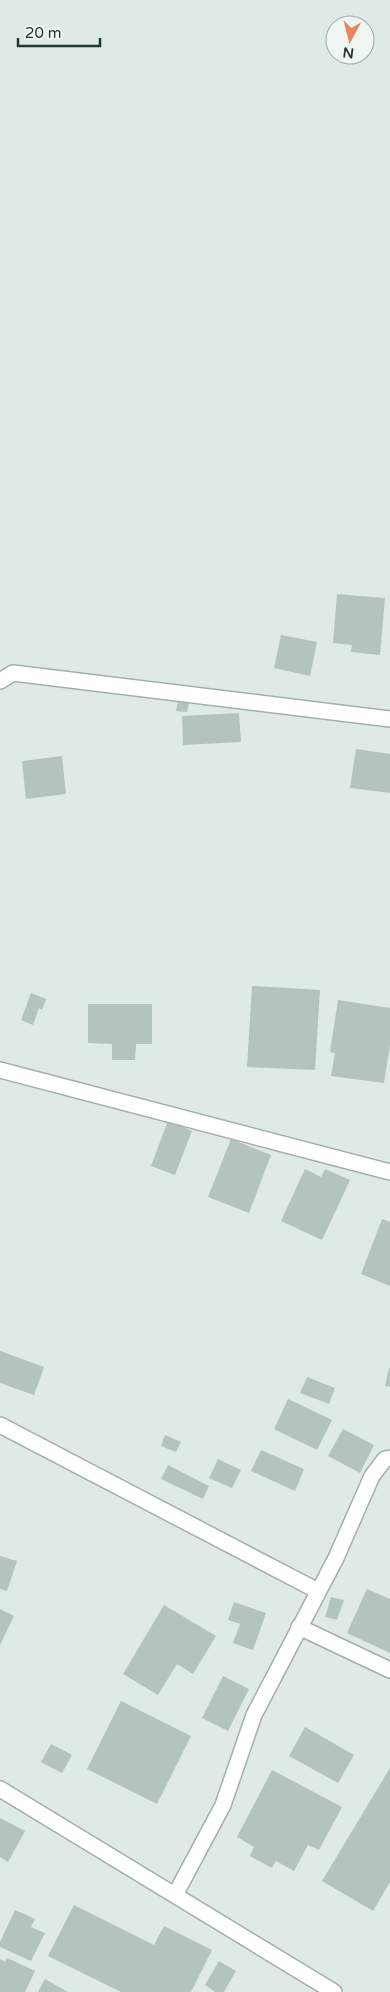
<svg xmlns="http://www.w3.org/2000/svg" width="390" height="1992" viewBox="0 0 390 1992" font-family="'Varela Round',sans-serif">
<rect width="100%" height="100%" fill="#dfe9e5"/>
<g fill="#b4c3be">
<path d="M337 594 385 598 380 655 351 652 352 645 333 643Z"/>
<path d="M281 635 317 642 310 676 274 668Z"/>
<path d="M178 702 189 703 187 712 176 711Z"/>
<path d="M239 713 241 742 183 745 182 716Z"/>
<path d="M356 749 390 754V793L350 788Z"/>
<path d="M62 756 66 794 26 799 22 761Z"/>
<path d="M252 986 320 990 315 1070 247 1067Z"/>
<path d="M31 993 46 999 42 1010 39 1008 33 1025 21 1020Z"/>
<path d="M338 1000 390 1008V1045L384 1083 331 1076 335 1053 330 1052Z"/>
<path d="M88 1004H152V1044H136L135 1060H112V1044L88 1043Z"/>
<path d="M168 1121 192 1131 175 1175 151 1166Z"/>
<path d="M231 1139 271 1155 249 1213 208 1197Z"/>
<path d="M305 1169 321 1177 325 1169 350 1180 322 1240 281 1221Z"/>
<path d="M382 1219 390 1222V1286L361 1274Z"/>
<path d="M0 1351 44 1367 34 1395 0 1383Z"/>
<path d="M389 1368H390V1387L385 1386Z"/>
<path d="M307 1377 335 1388 329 1404 300 1393Z"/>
<path d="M288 1399 332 1420 317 1450 274 1429Z"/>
<path d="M343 1429 374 1445 360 1473 328 1456Z"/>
<path d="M165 1435 181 1442 176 1452 161 1446Z"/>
<path d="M261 1450 304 1469 295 1491 251 1471Z"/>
<path d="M218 1459 241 1470 232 1488 209 1478Z"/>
<path d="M168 1465 209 1486 203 1499 161 1479Z"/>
<path d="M0 1556 17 1561 7 1591 0 1589Z"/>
<path d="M367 1589 390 1599V1653L347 1633Z"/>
<path d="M331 1597 344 1600 337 1620 325 1617Z"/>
<path d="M234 1602 266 1613 253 1650 233 1643 240 1624 228 1620Z"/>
<path d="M164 1605 216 1636 193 1674 177 1664 158 1695 123 1674Z"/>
<path d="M0 1609 14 1616 0 1645Z"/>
<path d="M223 1676 249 1689 228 1731 202 1718Z"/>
<path d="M121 1701 191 1736 157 1804 87 1769Z"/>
<path d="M305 1727 354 1755 338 1783 289 1756Z"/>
<path d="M51 1744 72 1755 62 1773 41 1762Z"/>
<path d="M390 1768V1882L373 1911 322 1881Z"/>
<path d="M272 1770 342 1807 319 1850 308 1845 294 1871 276 1861 272 1868 250 1856 254 1847 237 1837Z"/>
<path d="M0 1818 25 1831 8 1862 0 1857Z"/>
<path d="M74 1905 154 1945 164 1926 212 1950 191 1992H121L48 1956Z"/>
<path d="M15 1910 35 1919 31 1927 45 1933 31 1961 0 1947V1942Z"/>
<path d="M7 1958 35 1971 25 1992H0V1959L5 1962Z"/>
<path d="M219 1961 236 1971 224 1992H215L205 1985Z"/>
<path d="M45 1979 68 1992H38Z"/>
</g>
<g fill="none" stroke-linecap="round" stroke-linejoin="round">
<defs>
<g id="minor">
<path d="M0 681 13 673 390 719"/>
<path d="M0 1070 390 1172"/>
<path d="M0 1425 318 1591"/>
<path d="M299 1627 390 1670"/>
<path d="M0 1789 334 1992"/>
<path d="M175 1895 223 1805 254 1715 336 1558 372 1476 385 1459 390 1458"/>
</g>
</defs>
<use href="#minor" stroke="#a2b0ac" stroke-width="18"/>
<use href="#minor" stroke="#fff" stroke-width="15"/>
</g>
<g transform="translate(350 40) rotate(187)"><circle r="24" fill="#eff6f2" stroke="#9daaa5"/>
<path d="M0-4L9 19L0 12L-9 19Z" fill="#e7855e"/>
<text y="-8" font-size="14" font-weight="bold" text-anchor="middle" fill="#213732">N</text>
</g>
<path d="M18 38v8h82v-8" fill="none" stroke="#213732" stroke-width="2.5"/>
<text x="25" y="38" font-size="15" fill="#213732" stroke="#eff6f2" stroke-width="4" paint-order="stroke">20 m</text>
</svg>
